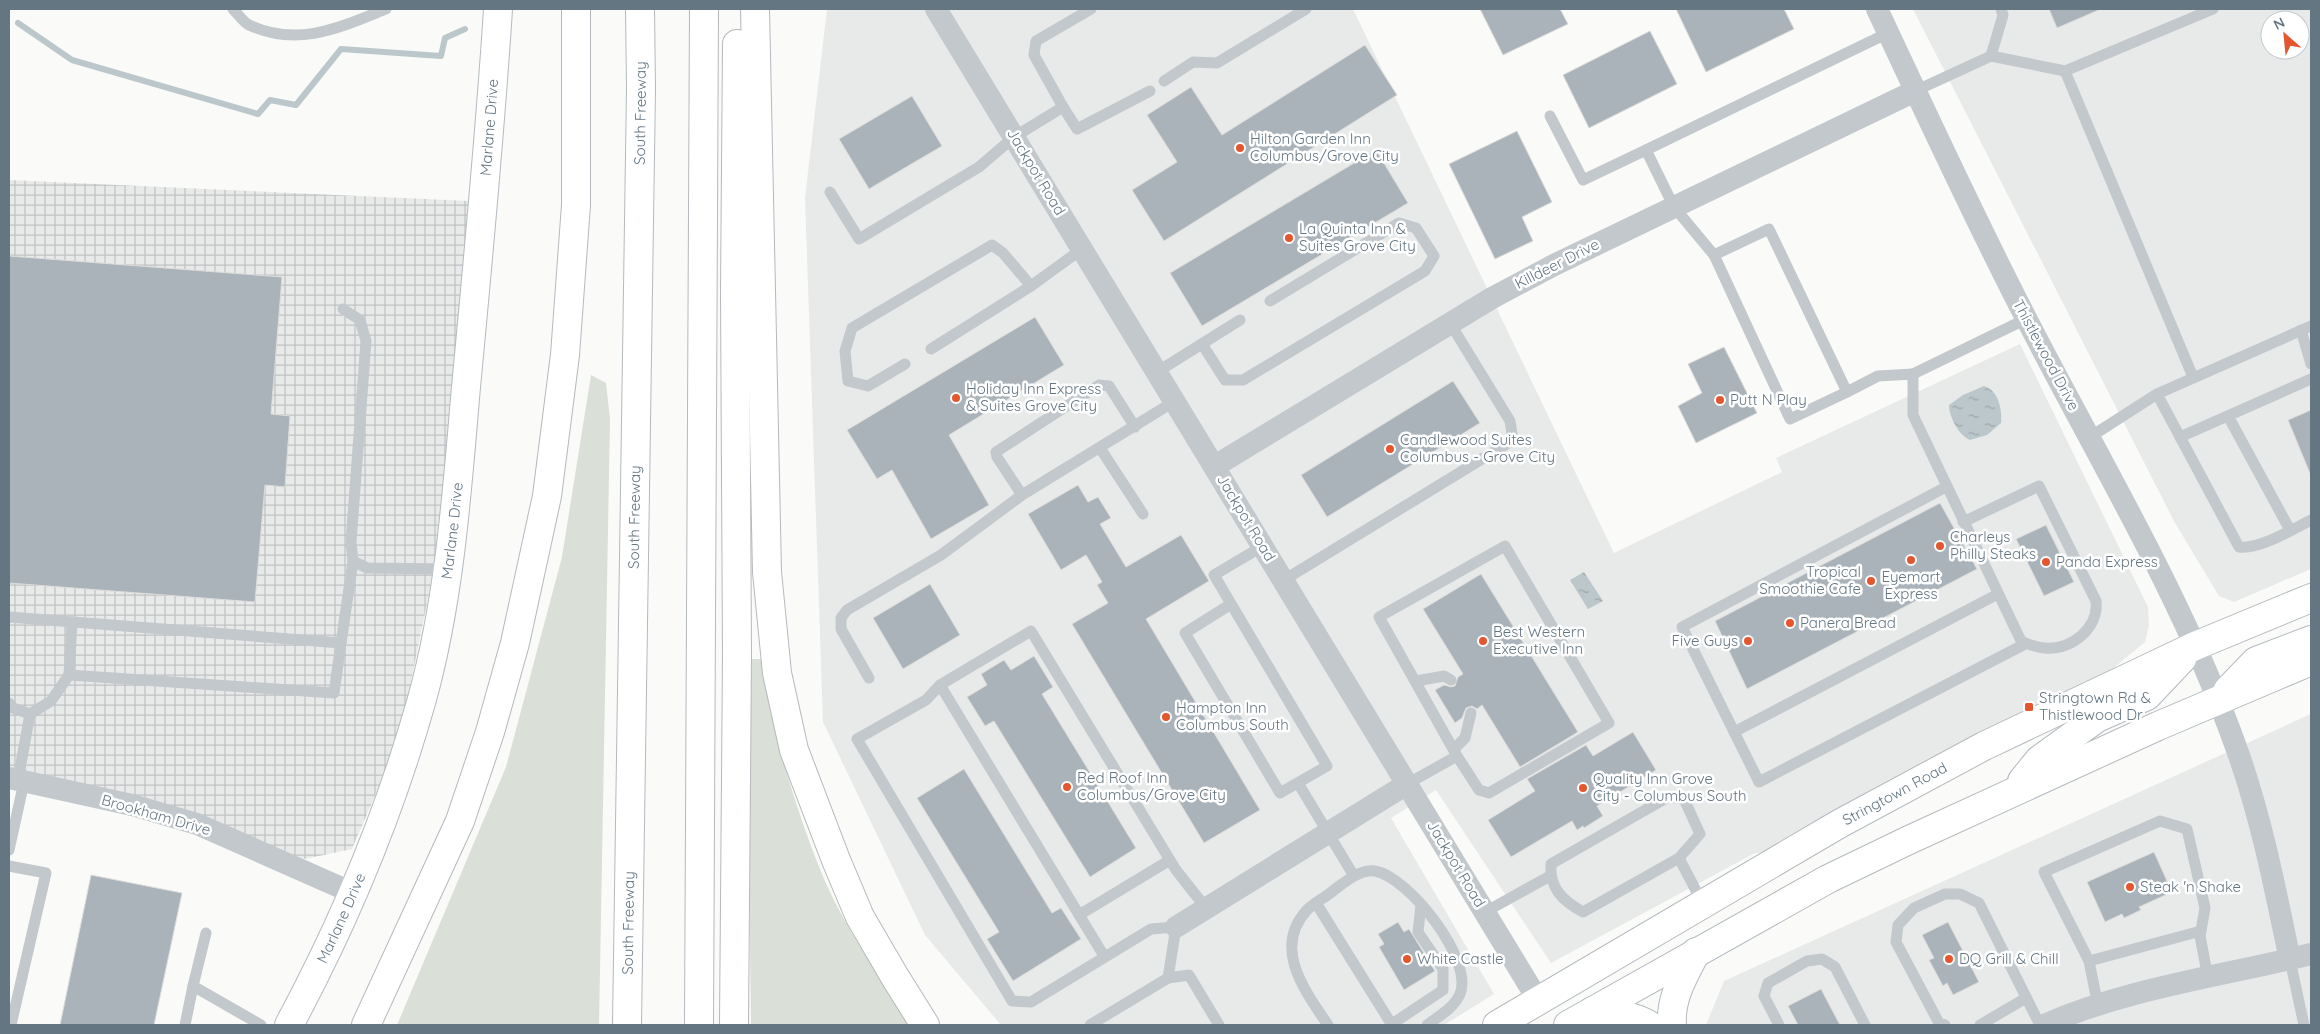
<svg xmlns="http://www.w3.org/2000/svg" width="2320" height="1034" viewBox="0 0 2320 1034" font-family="Quicksand,sans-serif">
<defs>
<pattern id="industrial-grid" width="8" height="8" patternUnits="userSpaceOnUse" patternTransform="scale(1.25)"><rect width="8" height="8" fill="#e8e9e9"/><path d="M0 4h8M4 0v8" fill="none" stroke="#c0c1c2"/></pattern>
<pattern id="water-ripples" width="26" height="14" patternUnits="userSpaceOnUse" patternTransform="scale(1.25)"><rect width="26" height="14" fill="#bbc7cb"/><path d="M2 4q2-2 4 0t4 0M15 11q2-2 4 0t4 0" fill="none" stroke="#9ca6aa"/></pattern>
</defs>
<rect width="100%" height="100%" fill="#fafaf8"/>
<g fill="#e8e9e9" fill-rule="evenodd">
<path d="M827 9H1353L1614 553 1782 472 1776 458 2020 344 2148 607 2149 625 2145 642 2110 671 1836 813 1771 853H1755L1551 963 1436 790 1391 818 1494 994 1444 1025H1001L925 935 823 722 805 198Z"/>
<path d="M1913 9H2311V569L2234 602 2219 596 2175 523ZM2270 20H2300V50H2270Z"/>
<path d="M2311 714V1025H1706L1724 981Z"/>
</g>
<path fill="url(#industrial-grid)" d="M9 180 469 201 440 540 399 740 352 849 305 859 9 774Z"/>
<g fill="#dadfd7">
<path d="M591 375 606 383 610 419 599 1025H397L506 767 562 557Z"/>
<path d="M752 659H761C772 730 795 808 822 874 844 927 880 977 911 1025H751L748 794Z"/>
</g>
<g fill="url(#water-ripples)">
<path d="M1984 386C1999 391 2002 409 2001 423L1987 435 1970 440C1958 435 1949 416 1949 405L1963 395Z"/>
<path d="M1584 572 1603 601 1588 609 1570 580Z"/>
</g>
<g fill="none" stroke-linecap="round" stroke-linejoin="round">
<path stroke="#bbc7cb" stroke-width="6" d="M18 23 72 60 258 114 270 100 296 105 341 49 441 56 445 38 465 29"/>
</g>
<g fill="#aab3b9" stroke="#dcdcda">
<path d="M1480 9H1560L1568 24 1503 55Z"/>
<path d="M1676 9H1784L1794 29 1706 72Z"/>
<path d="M2049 9H2101L2057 28Z"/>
<path d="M1650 31 1677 84 1589 128 1563 75Z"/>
<path d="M1365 45 1397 95 1164 241 1132 190 1177 162 1147 115 1191 87 1222 135Z"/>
<path d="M912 96 942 146 869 189 839 139Z"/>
<path d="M1517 131 1552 202 1522 217 1533 241 1495 259 1449 164Z"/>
<path d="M1376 150 1408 203 1202 326 1170 273Z"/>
<path d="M9 256 282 277 271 414 290 416 285 487 265 485 255 602 9 583Z"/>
<path d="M1035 317 1064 365 949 435 989 505 931 539 892 470 877 479 847 430Z"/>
<path d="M1724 347 1757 413 1696 443 1678 406 1702 393 1688 364Z"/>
<path d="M1453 381 1480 423 1327 517 1301 475Z"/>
<path d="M2311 410V476L2288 420Z"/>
<path d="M1078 485 1088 502 1098 497 1111 518 1100 524 1126 567 1181 535 1209 581 1146 619 1260 810 1204 843 1072 624 1108 603 1097 585 1102 582 1086 555 1061 570 1028 514Z"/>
<path d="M1940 503 1977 569 1747 689 1715 621Z"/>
<path d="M2046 525 2074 582 2044 596 2016 539Z"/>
<path d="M1481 574 1578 732 1520 767 1482 705 1477 709 1472 706 1466 708 1462 718 1455 723 1435 690 1444 685 1451 687 1455 686 1458 677 1463 674 1423 609Z"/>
<path d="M930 584 960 635 903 669 873 618Z"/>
<path d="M1034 656 1053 687 1042 694 1136 848 1090 877 994 721 985 726 967 697 987 685 981 674 1004 660 1011 670Z"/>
<path d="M1633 732 1656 770 1597 806 1603 816 1584 828 1583 826 1577 830 1572 821 1511 857 1488 820 1535 791 1527 779 1586 745 1593 756Z"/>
<path d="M964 769 1052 913 1061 908 1081 939 1013 981 987 939 999 932 917 798Z"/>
<path d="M2154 852 2172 892 2139 907 2141 910 2124 918 2122 914 2105 922 2087 882Z"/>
<path d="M91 875 182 893 154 1025H60Z"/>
<path d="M1398 922 1404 932 1409 929 1435 971 1404 990 1379 947 1384 944 1378 934Z"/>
<path d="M1948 922 1979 982 1953 995 1947 983 1943 986 1929 960 1934 958 1922 935Z"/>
<path d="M1821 989 1840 1025H1798L1788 1006Z"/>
</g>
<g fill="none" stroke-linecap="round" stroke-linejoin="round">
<defs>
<g id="secondary">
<path d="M2228 690 2256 661 2311 640"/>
<path d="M2022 781 2039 760 2097 718 2147 696 2182 659"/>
<path d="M1591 1012C1611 1014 1631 1014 1649 1025"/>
<path id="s1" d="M289 1025C345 921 390 813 422 699 450 598 457 491 466 387 478 261 490 135 498 9"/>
<path id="s2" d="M1497 1025 1839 824 1984 746 2195 646 2311 598"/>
<path d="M1568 1025 1828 879 1909 840 2158 726 2311 661"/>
<path d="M1672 1025C1670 998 1684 975 1696 952"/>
</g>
<g id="highway">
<path d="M755 9 767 572 777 673 794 750 836 860 860 917 895 977 925 1025"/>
<path d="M366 1025 460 821 490 732 515 643 547 496 565 355 576 205V9"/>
<path id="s3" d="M627 1025 641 88 640 9"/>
<path d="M699 1025 704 9"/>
<path d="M734 1025 737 655 735 292 737 44"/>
</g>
</defs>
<use href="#secondary" stroke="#b3babf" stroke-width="30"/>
<use href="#highway" stroke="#b4b9bd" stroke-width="30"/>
<g stroke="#c3c8cc" stroke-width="11">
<path d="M233 9C238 14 243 22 249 25 298 48 341 27 386 9"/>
<path d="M1888 33 1646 150 1674 207 1714 255 1769 229 1847 392 1878 376 1913 374"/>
<path d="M1991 56 2003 15 2001 9"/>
<path d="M2065 71 2193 377"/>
<path d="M1164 81 1193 62 1217 63 1306 9"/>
<path d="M1915 91 1991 56 2065 71 2213 9"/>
<path d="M1063 107 1077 129 1150 91"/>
<path d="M1550 116 1583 180 1646 150"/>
<path d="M830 192 859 239 979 167 1014 137 1063 107 1034 55 1036 41 1091 9"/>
<path d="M1714 255 1790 419 1847 392"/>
<path d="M343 309 360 320 366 341 351 542 353 561 367 568 447 569"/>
<path d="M2301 330 2311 364"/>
<path d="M1202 344 1225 380H1243L1425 271 1434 256 1416 228 1399 223 1270 301"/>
<path d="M931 349 1031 286 1082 249"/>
<path d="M905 364 868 386 848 381 845 351 852 328 992 245 1003 253 1031 286"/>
<path d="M1157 372 1240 320"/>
<path d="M2157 394 2239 547C2259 550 2293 529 2311 520"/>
<path d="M2228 416 2290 530"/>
<path d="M2090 437 2157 394 2311 326"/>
<path d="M2180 437 2311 379"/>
<path d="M1100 448 1143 514"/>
<path d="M1946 487 1682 627 1759 782 2023 645 1913 415V374L2026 319"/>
<path d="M1022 495 997 457 996 452 1099 385 1109 386 1135 427"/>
<path d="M1963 522 2039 486 2096 601C2099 628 2072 650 2045 648 2037 648 2029 644 2022 642"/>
<path d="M1284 580 1513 440 1510 421 1450 323"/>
<path d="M1231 604 1185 633 1280 793 1327 766 1214 575 1263 546"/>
<path d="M9 617 341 643 334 693 69 675 51 701 30 714 18 780"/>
<path d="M341 643 353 561"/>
<path d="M69 675 72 622"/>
<path d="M869 678 841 629V618L847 610 941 555 1022 495 1175 401"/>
<path d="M1416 681 1444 676 1451 680"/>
<path d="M940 685 1104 956"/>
<path d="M9 703 13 708 30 714"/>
<path d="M1734 732 1998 594"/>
<path d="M1454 749 1465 738 1471 713"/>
<path d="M1298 783 1354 876"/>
<path d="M1407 784 1457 756 1379 617 1505 546 1609 723 1489 793 1479 790 1457 756"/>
<path d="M9 850 24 782"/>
<path d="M1679 858 1700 834 1684 799 1668 797 1551 864C1549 888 1563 901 1583 912L1679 858 1703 904"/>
<path d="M9 866 46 873 11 1025"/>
<path d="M1316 903 1392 1025"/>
<path d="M1485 912 1550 876"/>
<path d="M1079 915 1170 860"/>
<path d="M206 933 193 986 261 1025"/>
<path d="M2290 960 2304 1025"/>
<path d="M2089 961 2201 931"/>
<path d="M1168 978 1176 927 1151 929 1031 1002 1012 1001 857 739 926 700 940 685 1031 631 1176 870 1206 908"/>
<path d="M2098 1006 2089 961 2044 872 2160 821 2187 829 2205 908 2200 936 2208 978"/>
<path d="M1392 1024 1443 990V969L1418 932 1421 905"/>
<path d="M185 1025 193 986"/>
<path d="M1090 1025 1168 978 1189 975 1219 1025"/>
<path d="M1328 1025C1305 991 1272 948 1307 910 1314 903 1326 897 1334 890 1345 882 1360 869 1375 871 1409 877 1474 960 1460 994 1454 1008 1439 1016 1427 1025"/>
<path d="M1779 1025 1764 996 1768 983 1807 961 1822 959 1835 967 1865 1025"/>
<path d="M1945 1025 1939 1023 1896 942 1898 925 1914 908 1945 894H1960L1979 903 2040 1025"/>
<path d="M1980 1025 2026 998"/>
</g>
<g stroke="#c3c8cc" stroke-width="22">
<path d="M936 9 1538 1000"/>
<path d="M1877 9C1926 113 1974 218 2027 320 2099 460 2183 598 2236 747 2261 816 2275 888 2290 960"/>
<path d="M1215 466 1492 298 1554 265 1915 91"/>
<path d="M9 778 132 805 197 824 353 893"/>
<path d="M1176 927 1407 784"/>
<path d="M2044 1025C2128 988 2223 976 2311 954"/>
</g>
<use href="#secondary" stroke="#fff" stroke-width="28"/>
<use href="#highway" stroke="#fff" stroke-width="28"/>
</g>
<g fill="#e4572e" stroke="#fff" stroke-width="2">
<circle cx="1240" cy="148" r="5"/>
<circle cx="1289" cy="238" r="5"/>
<circle cx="956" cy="398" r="5"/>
<circle cx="1720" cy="400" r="5"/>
<circle cx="1390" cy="449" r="5"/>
<circle cx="1940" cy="546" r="5"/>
<circle cx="1911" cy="560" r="5"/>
<circle cx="2046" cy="562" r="5"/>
<circle cx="1871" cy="581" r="5"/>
<circle cx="1790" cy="623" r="5"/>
<circle cx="1483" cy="641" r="5"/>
<circle cx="1748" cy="641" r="5"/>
<rect x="2024" y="702" width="10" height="10" rx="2.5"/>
<circle cx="1166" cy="717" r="5"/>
<circle cx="1067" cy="787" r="5"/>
<circle cx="1583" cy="788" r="5"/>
<circle cx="2130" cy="887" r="5"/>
<circle cx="1407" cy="959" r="5"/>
<circle cx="1949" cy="959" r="5"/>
</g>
<g text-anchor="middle" stroke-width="5" stroke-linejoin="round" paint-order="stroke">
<g font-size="15" fill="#657683" stroke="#fff">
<text dy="5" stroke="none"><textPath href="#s3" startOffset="912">South Freeway</textPath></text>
<text dy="5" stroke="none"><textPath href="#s1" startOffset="929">Marlane Drive</textPath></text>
<text transform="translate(1036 172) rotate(59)" y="5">Jackpot Road</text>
<text transform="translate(1557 264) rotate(-27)" y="5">Killdeer Drive</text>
<text transform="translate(2046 355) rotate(62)" y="5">Thistlewood Drive</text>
<text dy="5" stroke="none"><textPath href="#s3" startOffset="508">South Freeway</textPath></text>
<text transform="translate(1246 518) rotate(59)" y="5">Jackpot Road</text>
<text dy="5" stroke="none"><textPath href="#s1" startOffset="524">Marlane Drive</textPath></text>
<text dy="5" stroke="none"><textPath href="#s2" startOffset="460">Stringtown Road</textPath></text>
<text transform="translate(156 815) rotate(16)" y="5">Brookham Drive</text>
<text transform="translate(1456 864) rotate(59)" y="5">Jackpot Road</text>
<text dy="5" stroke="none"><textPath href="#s1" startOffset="119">Marlane Drive</textPath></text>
<text dy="5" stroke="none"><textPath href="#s3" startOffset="102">South Freeway</textPath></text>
</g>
<g font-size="15" fill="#657683" stroke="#fff" text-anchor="start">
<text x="1250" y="144">Hilton Garden Inn<tspan x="1250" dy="17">Columbus/Grove City</tspan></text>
<text x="1299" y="234">La Quinta Inn &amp;<tspan x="1299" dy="17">Suites Grove City</tspan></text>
<text x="966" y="394">Holiday Inn Express<tspan x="966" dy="17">&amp; Suites Grove City</tspan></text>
<text x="1730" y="405">Putt N Play</text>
<text x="1400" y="445">Candlewood Suites<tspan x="1400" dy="17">Columbus - Grove City</tspan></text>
<text x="1950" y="542">Charleys<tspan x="1950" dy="17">Philly Steaks</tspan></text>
<text x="2056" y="567">Panda Express</text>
<text x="1861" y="577" text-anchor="end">Tropical<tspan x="1861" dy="17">Smoothie Cafe</tspan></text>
<text x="1911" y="582" text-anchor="middle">Eyemart<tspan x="1911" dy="17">Express</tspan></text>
<text x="1800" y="628">Panera Bread</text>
<text x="1493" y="637">Best Western<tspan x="1493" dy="17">Executive Inn</tspan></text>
<text x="1738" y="646" text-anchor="end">Five Guys</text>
<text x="2039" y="703">Stringtown Rd &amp;<tspan x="2039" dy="17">Thistlewood Dr</tspan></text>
<text x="1176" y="713">Hampton Inn<tspan x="1176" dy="17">Columbus South</tspan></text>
<text x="1077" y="783">Red Roof Inn<tspan x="1077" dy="17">Columbus/Grove City</tspan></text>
<text x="1593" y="784">Quality Inn Grove<tspan x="1593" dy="17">City - Columbus South</tspan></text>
<text x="2140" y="892">Steak 'n Shake</text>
<text x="1417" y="964">White Castle</text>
<text x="1959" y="964">DQ Grill &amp; Chill</text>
</g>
</g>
<rect width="2320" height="1034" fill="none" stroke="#657683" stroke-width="20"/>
<g transform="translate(2285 35) rotate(333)"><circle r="24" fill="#ffffff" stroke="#c1c8cd"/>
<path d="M0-4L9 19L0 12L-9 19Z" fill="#e4572e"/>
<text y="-8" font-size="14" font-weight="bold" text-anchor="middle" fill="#657683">N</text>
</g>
</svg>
